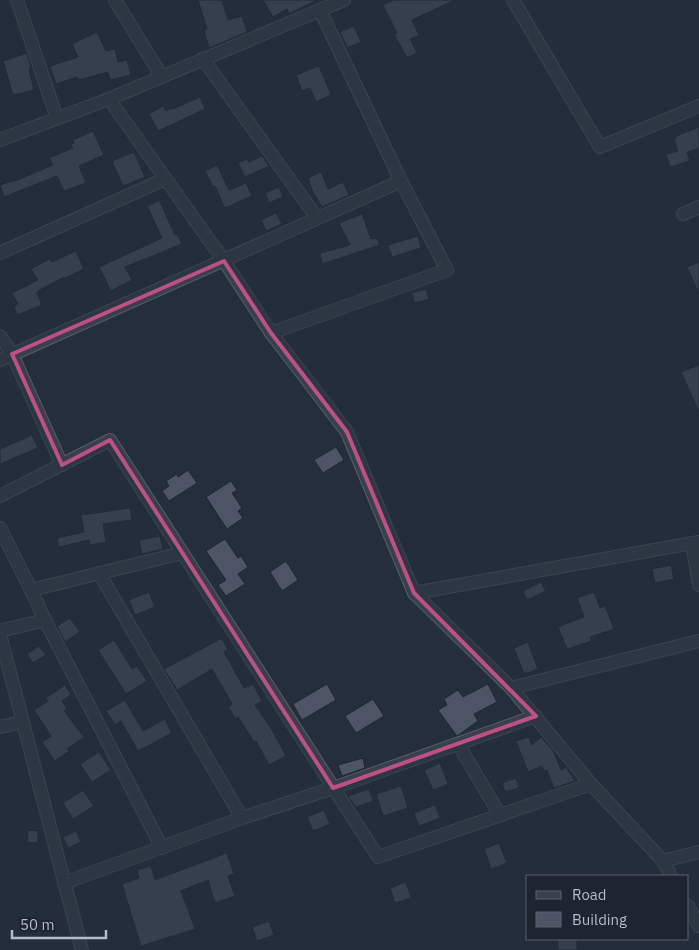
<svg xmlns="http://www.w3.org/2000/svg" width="699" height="950" viewBox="0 0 699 950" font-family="'IBM Plex Sans',sans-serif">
<rect width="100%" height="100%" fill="#252e3c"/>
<g fill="#4c5465" stroke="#202733">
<path d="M198 0H222L228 20 242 16 247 32 209 48 204 30 207 29Z"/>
<path d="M263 0H317L289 14 287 9 273 17Z"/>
<path d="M393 0H455L412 20 419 35 410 39 417 53 407 58 394 34 397 33 383 5Z"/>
<path d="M354 26 361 42 347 48 340 32Z"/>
<path d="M97 32 106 51 115 49 118 62 127 60 131 75 110 80 108 72 78 80 77 77 56 84 50 66 78 57 72 44Z"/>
<path d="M27 53 31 68 29 69 34 90 13 95 3 61Z"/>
<path d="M319 66 331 95 316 102 310 88 302 91 296 75Z"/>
<path d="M200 97 205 109 158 131 149 114 163 106 166 111 172 108 173 109Z"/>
<path d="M699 127V148L687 152 690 161 670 167 666 154 678 151 674 139 677 138 676 136Z"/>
<path d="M93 131 104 155 79 166 86 183 64 191 57 176 4 197 0 185 15 180V181L53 165 49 158 73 148 71 144 74 143 73 140Z"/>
<path d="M134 152 145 177 123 186 112 161Z"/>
<path d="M262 156 269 166 245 177 238 163 247 159 249 162Z"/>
<path d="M217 165 229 190 246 183 252 196 225 208 215 186 213 187 205 171Z"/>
<path d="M321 172 328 189 343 182 349 195 322 207 312 190 308 178Z"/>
<path d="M279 187 283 197 269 203 265 193Z"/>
<path d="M159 200 175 235 177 234 182 244 125 267 132 280 111 291 99 267 162 238 147 206Z"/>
<path d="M276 213 282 224 266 231 261 220Z"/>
<path d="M362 214 371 239 377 238 380 245 322 264 320 253 350 245 339 223Z"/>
<path d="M418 236 421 248 392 257 388 245Z"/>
<path d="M76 251 84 269 65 278 64 277 38 291 37 293 42 305 17 315 14 306 18 304 12 293 38 280 31 269 49 259 52 262Z"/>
<path d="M699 262V294L687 267Z"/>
<path d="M426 289 429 299 414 303 412 293Z"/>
<path d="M699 365V412L681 372Z"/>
<path d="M32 435 38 448 0 464V449Z"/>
<path d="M336 447 344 460 323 473 314 460Z"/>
<path d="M188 470 197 483 169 501 162 491 169 486 166 481 177 474 178 477Z"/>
<path d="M231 481 237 490 232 493 242 508 238 511 243 518 227 529 206 497Z"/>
<path d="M130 508 132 520 103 524 106 542 90 545 89 540 59 547 57 538 84 532 81 515Z"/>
<path d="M160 536 163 549 142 554 139 540Z"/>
<path d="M225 539 238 558 241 556 248 567 238 574 245 584 226 596 218 585 226 580 206 551Z"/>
<path d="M286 561 298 580 282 591 270 572Z"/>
<path d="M671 565 674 579 655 583 652 569Z"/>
<path d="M541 582 546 591 527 600 523 591Z"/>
<path d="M149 592 155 607 135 615 129 600Z"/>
<path d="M594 592 600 608 605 606 614 629 590 637 592 641 567 649 558 627 584 617 577 598Z"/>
<path d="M70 618 80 632 65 642 57 626Z"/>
<path d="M222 638 228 650 224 652 244 688 253 684 262 701 255 705 272 730 286 756 269 765 256 741 254 742 238 717 236 719 228 707 232 704 212 669 177 690 164 669Z"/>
<path d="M114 640 132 669 137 666 147 681 126 694 98 650Z"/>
<path d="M528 642 538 669 524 674 514 648Z"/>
<path d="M39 646 46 655 33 663 27 654Z"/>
<path d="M327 684 336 700 302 720 293 704Z"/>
<path d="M488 684 497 702 474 714 478 721 457 736 438 710 447 705 444 699 458 690 463 697Z"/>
<path d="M65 685 71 694 62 701 67 709 64 711 84 737 67 749 69 751 55 761 42 742 51 736 34 710 48 701 46 698Z"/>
<path d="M373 699 384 716 356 733 345 716Z"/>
<path d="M125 700 143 731 165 719 172 733 138 751 121 721 115 725 106 711Z"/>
<path d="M529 737 532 745 541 737 554 752 561 770 566 767 575 781 554 788 547 770 544 771 542 766 528 772 516 741Z"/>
<path d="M99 752 111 770 92 782 80 764Z"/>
<path d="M363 758 365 768 342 776 338 765Z"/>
<path d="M440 763 448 784 433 790 424 770Z"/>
<path d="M516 778 519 788 505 792 502 783Z"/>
<path d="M401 786 408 808 383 816 376 794Z"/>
<path d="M369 789 373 801 356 807 348 796Z"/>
<path d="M83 790 94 806 73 819 63 803Z"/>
<path d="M435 805 440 818 419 826 414 813Z"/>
<path d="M324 810 330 824 313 831 307 817Z"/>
<path d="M28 830 38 831V843L27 842Z"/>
<path d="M76 831 81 842 68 848 63 837Z"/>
<path d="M499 843 507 863 491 869 484 849Z"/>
<path d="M227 853 234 874 228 876 235 896 215 903 208 880 181 891 195 929 141 946 122 884 139 878 137 870 151 866 155 880Z"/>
<path d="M406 882 411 898 395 903 390 888Z"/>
<path d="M269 921 274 935 257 941 252 927Z"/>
<rect x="558" y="939" width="19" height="11"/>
</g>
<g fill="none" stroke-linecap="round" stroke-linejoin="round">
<defs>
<g id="minor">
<path d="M17 0 57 118"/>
<path d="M115 0 162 77"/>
<path d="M513 0 600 147 699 106"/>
<path d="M203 59 317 218"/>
<path d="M109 99 224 261 271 333 347 432 414 593 511 688 591 784 663 861 671 876"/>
<path d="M0 140 109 99 344 0"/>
<path d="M683 214 699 207"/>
<path d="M0 253 165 179"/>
<path d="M271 333 447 270 401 181 320 10"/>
<path d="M0 336 12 354 62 465"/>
<path d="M0 360 401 181"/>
<path d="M0 496 110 440 378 857 591 784"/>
<path d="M0 528 31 590 45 620 162 848"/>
<path d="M692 543 699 585"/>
<path d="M99 573 242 818"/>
<path d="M31 590 182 553"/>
<path d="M414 593 699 542"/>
<path d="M0 631 45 620"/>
<path d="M0 634 82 950"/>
<path d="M511 688 699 641"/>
<path d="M0 727 22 722"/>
<path d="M458 744 500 815"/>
<path d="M663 861 699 852"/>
<path d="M64 883 242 818 333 788 536 716"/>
<path d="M688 906 699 926"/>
</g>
</defs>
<use href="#minor" stroke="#575e6a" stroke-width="14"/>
<use href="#minor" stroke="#39404c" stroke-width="12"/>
</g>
<path d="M0 0H699V950H0ZM224 261 271 333 347 432 414 593 536 716 333 788 110 440 62 465 12 354Z" fill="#252e3c" fill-opacity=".55" fill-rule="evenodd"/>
<path fill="none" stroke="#bd5181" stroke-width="4" stroke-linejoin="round" d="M224 261 271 333 347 432 414 593 536 716 333 788 110 440 62 465 12 354Z"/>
<rect x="526" y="875" width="162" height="65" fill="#1e2531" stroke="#5a616d"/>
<rect x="536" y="891" width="25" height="8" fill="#39404c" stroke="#5a616d"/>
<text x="572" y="900" font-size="15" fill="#b5bbc7">Road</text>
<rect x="536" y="912" width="25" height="15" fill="#4c5465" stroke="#5a616d"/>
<text x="572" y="925" font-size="15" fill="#b5bbc7">Building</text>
<path d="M12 930v8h94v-8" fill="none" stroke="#b5bbc7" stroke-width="2.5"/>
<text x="20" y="930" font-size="15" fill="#b5bbc7" stroke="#1e2531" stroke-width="4" paint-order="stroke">50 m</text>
</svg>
